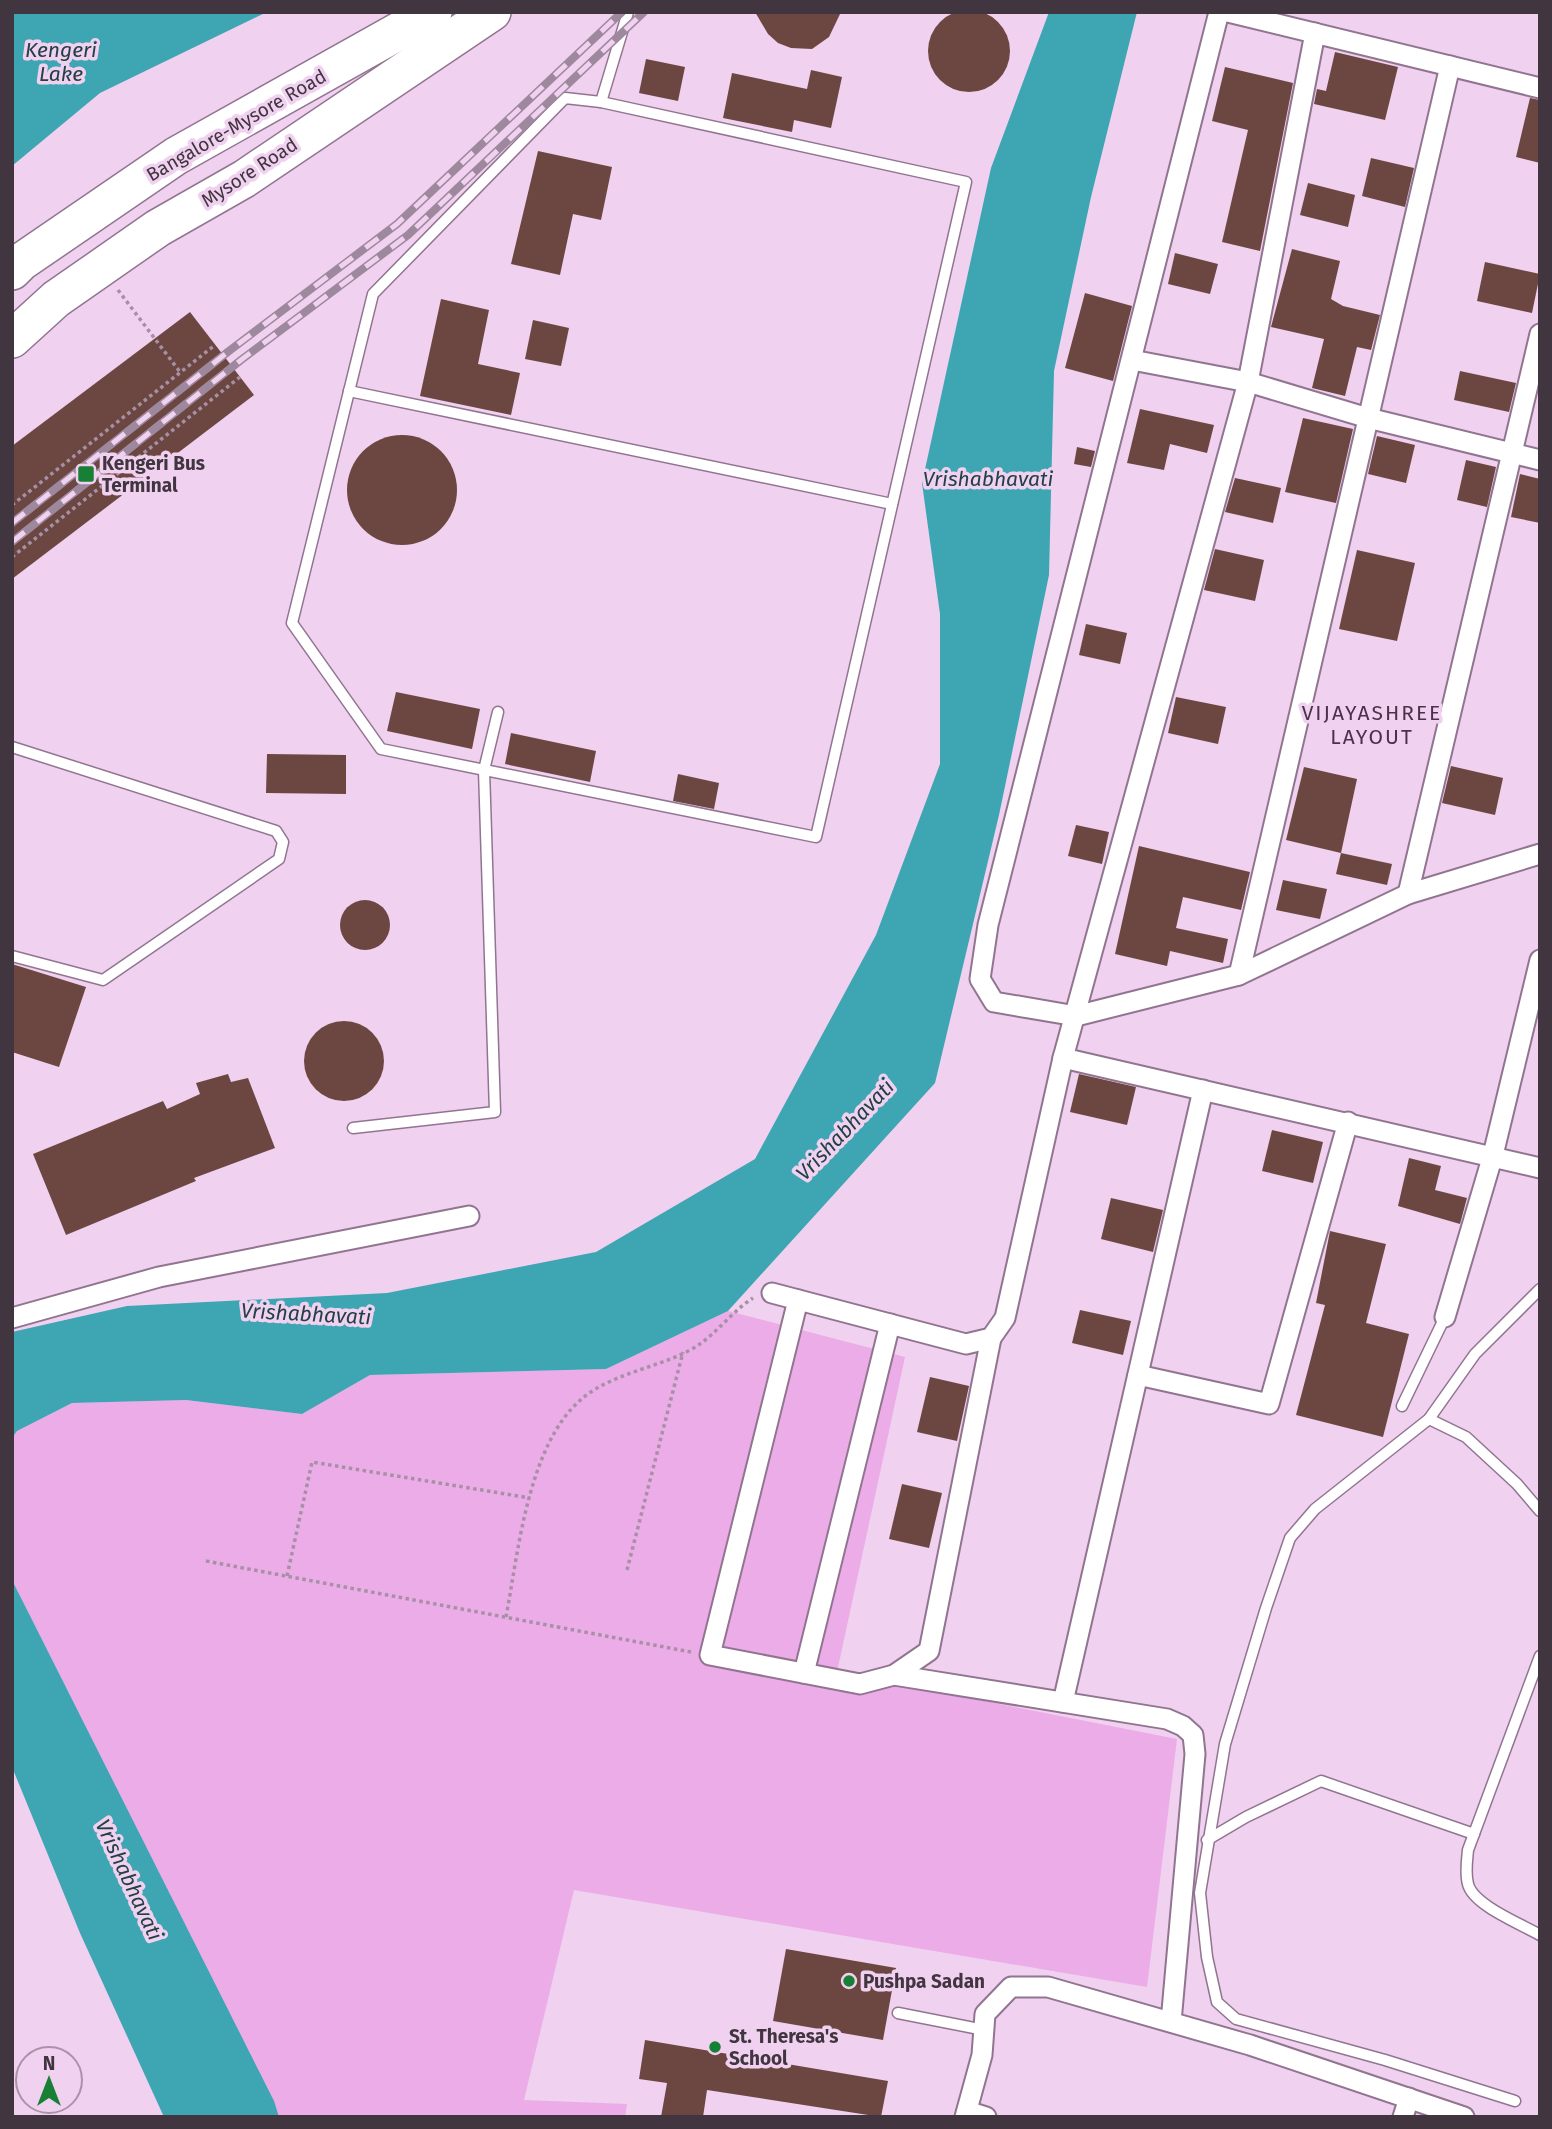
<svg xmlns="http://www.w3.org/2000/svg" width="1552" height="2129" viewBox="0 0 1552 2129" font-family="'Fira Sans',sans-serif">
<rect width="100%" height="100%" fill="#f0d1ef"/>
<path fill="#ebace8" d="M728 1311 905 1357 837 1672 1177 1739 1147 1987 574 1890 524 2100 627 2104 625 2117H279L12 1580V1438L17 1431 72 1403 186 1400 302 1414 370 1375 606 1369Z"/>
<g fill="#3ea5b3">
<path d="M12 12H267L100 93 12 166Z"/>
<path d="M1049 12H1137L1091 197 1054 371 1049 575 999 815 935 1083 728 1311 606 1369 370 1375 302 1414 186 1400 72 1403 17 1431 12 1438V1332L127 1306 387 1293 596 1252 755 1159 876 935 940 764V614L922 483 991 168Z"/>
<path d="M12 1580 274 2101 279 2117H164L80 1933 12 1767Z"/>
</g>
<g fill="#6c4742">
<circle cx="969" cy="51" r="41"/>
<path d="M755 12H841L829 37 812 49 791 48 778 43 768 34Z"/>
<path d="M1335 52 1398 67 1385 120 1314 104 1317 89 1326 91Z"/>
<path d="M646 59 685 67 678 101 639 93Z"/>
<path d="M1225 67 1293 83 1260 251 1222 242 1248 130 1212 121Z"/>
<path d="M811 70 842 77 831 128 794 120 792 132 723 118 732 73 807 89Z"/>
<path d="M1530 98 1540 100V163L1516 157Z"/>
<path d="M538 151 612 167 601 220 573 214 560 275 511 264Z"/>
<path d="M1371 158 1414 168 1405 207 1362 196Z"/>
<path d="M1308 183 1355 195 1348 227 1300 215Z"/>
<path d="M1292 249 1340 261 1331 299 1343 306 1380 315 1371 350 1357 347 1345 396 1312 388 1324 339 1271 327Z"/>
<path d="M1175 253 1218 264 1210 294 1168 284Z"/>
<path d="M1485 262 1540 274 1532 313 1477 301Z"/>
<path d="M1085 293 1132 306 1113 381 1065 368Z"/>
<path d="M441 299 489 310 478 364 520 373 511 415 420 396Z"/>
<path d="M190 312 254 395 12 579V446Z"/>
<path d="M533 320 569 328 561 366 525 359Z"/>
<path d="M1460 371 1516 383 1509 412 1454 400Z"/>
<path d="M1140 409 1214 425 1207 453 1170 444 1164 470 1127 463Z"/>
<path d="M1303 418 1353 429 1336 503 1285 492Z"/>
<circle cx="402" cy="490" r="55"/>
<path d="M1377 436 1415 445 1406 483 1368 474Z"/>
<path d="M1077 447 1095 451 1091 467 1074 464Z"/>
<path d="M1466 460 1496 467 1487 507 1457 500Z"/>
<path d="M1520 474 1540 479V523L1511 517Z"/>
<path d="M1235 478 1281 488 1273 523 1225 512Z"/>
<path d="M1215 549 1264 560 1255 601 1204 590Z"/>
<path d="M1357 550 1415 563 1397 641 1339 629Z"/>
<path d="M1086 624 1127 633 1120 664 1079 655Z"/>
<path d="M396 692 480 709 472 749 387 731Z"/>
<path d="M1176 697 1226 707 1218 744 1168 733Z"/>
<path d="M511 733 596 751 590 782 505 764Z"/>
<path d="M267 754 346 755V794L266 793Z"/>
<path d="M1451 766 1503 778 1495 815 1442 803Z"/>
<path d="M1304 767 1357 779 1341 853 1286 840Z"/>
<path d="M678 774 719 783 714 809 673 801Z"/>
<path d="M1076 825 1109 832 1102 864 1068 856Z"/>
<path d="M1139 846 1250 872 1241 910 1183 897 1176 928 1228 939 1223 963 1170 951 1167 966 1115 954Z"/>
<path d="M1341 853 1392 864 1387 885 1336 874Z"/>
<path d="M1283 880 1327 889 1320 919 1276 910Z"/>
<circle cx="365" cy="925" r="25"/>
<path d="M12 964 86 987 59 1067 12 1052Z"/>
<circle cx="344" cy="1061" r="40"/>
<path d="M228 1074 231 1082 248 1078 275 1148 194 1178 196 1181 66 1235 33 1154 163 1101 167 1109 200 1094 196 1083Z"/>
<path d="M1079 1074 1136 1087 1127 1125 1070 1112Z"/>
<path d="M1272 1130 1323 1142 1313 1183 1262 1171Z"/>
<path d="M1409 1158 1441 1166 1435 1190 1467 1198 1460 1224 1398 1206Z"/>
<path d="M1111 1198 1163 1210 1153 1252 1101 1239Z"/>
<path d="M1330 1231 1386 1244 1366 1323 1409 1334 1383 1437 1296 1415 1325 1305 1316 1303Z"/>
<path d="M1080 1310 1131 1321 1123 1355 1072 1343Z"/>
<path d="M930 1377 969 1386 957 1441 917 1432Z"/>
<path d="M902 1484 942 1493 929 1548 889 1539Z"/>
<path d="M786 1949 896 1968 883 2040 773 2021Z"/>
<path d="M645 2040 888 2081 881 2117 707 2090 703 2117H661L667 2083 639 2079Z"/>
</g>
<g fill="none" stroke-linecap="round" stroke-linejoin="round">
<defs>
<g id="lane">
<path d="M565 98 601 102 966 182 816 837 381 749 292 623 373 294Z"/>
<path d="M601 102 628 12"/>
<path d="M349 391 892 504"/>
<path d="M12 747 276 831 283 842 279 859 103 980 12 956"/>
<path d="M353 1128 495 1112 484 770 498 712"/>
<path d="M1540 1289 1475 1354 1429 1419 1466 1437 1517 1484 1540 1511"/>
<path d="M1402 1406 1445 1317"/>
<path d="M1429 1419 1315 1509 1290 1538 1266 1608 1225 1744 1200 1893 1207 1957 1217 2002 1236 2019 1385 2060 1515 2101"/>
<path d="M1540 1656 1468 1850C1467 1861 1465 1873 1468 1884 1473 1905 1521 1924 1540 1935"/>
<path d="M1207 1840 1246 1817 1321 1781 1474 1834"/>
<path d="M898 2013 984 2030"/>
</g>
<g id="street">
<path d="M1219 12 988 925 980 979 994 1002 1076 1016 1239 975 1408 894 1540 854"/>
<path d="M1228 12 1540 88"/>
<path d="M1132 360 1248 382 1368 418 1540 460"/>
<path d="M1408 894 1540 334"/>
<path d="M1239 975 1450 66"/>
<path d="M1063 1058 1540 1168"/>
<path d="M772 1293 966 1344 991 1338 1005 1318 1063 1058 1248 382 1315 33"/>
<path d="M798 1300 710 1655 860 1684 894 1675 929 1651 991 1338"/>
<path d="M1445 1317 1493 1155 1540 960"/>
<path d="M12 1318 159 1277 469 1216"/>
<path d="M1138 1375 1269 1404 1348 1122"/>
<path d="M804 1673 890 1324"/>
<path d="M894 1675 1167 1719 1183 1726 1193 1735 1195 1754 1171 2022"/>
<path d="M1063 1702 1203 1090"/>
<path d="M967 2111 986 2117"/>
<path d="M965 2117 982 2055 985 2014 1011 1987H1048L1250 2045 1464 2117"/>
<path d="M1403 2117 1409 2098"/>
</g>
<g id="highway">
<path d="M12 271 21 262 176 156 433 12"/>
<path d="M12 339 56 299 158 228 244 179 492 12"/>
</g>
</defs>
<use href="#lane" stroke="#917590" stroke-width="13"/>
<use href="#street" stroke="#917590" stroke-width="23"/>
<use href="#highway" stroke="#917590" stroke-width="40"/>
<g stroke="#a790a6" stroke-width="3.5" stroke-dasharray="3.5 3.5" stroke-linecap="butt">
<path d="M118 290 180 372"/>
<path d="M12 505 215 345"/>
<path d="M12 557 240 377"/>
<path d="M206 1561 691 1652"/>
<path d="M627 1570 683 1352"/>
<path d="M287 1576 312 1462 530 1498"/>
<path d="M506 1617C519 1549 529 1429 594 1390 625 1371 661 1366 692 1349 715 1336 731 1312 753 1298"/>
</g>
<use href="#lane" stroke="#fff" stroke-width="10"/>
<use href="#street" stroke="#fff" stroke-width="19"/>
<use href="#highway" stroke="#fff" stroke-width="37"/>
<defs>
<g id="rail">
<path d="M12 523 229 351 397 224 622 12"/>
<path d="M12 542 241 360 408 235 644 12"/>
</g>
</defs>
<use href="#rail" stroke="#9e889d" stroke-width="8"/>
<use href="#rail" stroke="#f0d1ef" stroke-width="5" stroke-dasharray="16" stroke-linecap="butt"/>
</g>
<g fill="#178035" stroke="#f0d1ef" stroke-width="2.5">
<rect x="77" y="465" width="18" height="18" rx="3.5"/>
<circle cx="849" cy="1981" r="7"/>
<circle cx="715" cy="2047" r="7"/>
</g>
<g text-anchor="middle" stroke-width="7" stroke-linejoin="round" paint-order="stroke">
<g font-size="19" fill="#413540" stroke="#f0d1ef">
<text transform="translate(236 125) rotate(-30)" y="7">Bangalore-Mysore Road</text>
<text transform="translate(249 172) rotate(-33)" y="7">Mysore Road</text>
</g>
<g font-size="19" font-weight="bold" fill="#413540" stroke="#f0d1ef" text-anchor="start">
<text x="102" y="470">Kengeri Bus<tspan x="102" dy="22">Terminal</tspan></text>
<text x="863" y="1988">Pushpa Sadan</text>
<text x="729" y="2043">St. Theresa's<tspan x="729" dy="22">School</tspan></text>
</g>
<g font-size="21" font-style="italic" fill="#224146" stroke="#f0d1ef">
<text x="61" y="57">Kengeri<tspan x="61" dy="24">Lake</tspan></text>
<text x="988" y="486">Vrishabhavati</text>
<text transform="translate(845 1130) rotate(-46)" y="7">Vrishabhavati</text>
<text transform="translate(306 1314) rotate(3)" y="7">Vrishabhavati</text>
<text transform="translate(129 1880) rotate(65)" y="7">Vrishabhavati</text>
</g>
<g font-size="21" letter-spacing="2" fill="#4b324a" stroke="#f0d1ef">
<text x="1372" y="720">VIJAYASHREE<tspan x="1372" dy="24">LAYOUT</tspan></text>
</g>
</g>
<rect width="1552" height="2129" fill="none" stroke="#413540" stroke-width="28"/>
<g transform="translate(49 2080)"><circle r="33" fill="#f0d1ef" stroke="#aa93a9" stroke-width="2"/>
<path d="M0-5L12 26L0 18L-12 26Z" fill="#178035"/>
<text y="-10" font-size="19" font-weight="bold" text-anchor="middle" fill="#413540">N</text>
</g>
</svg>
